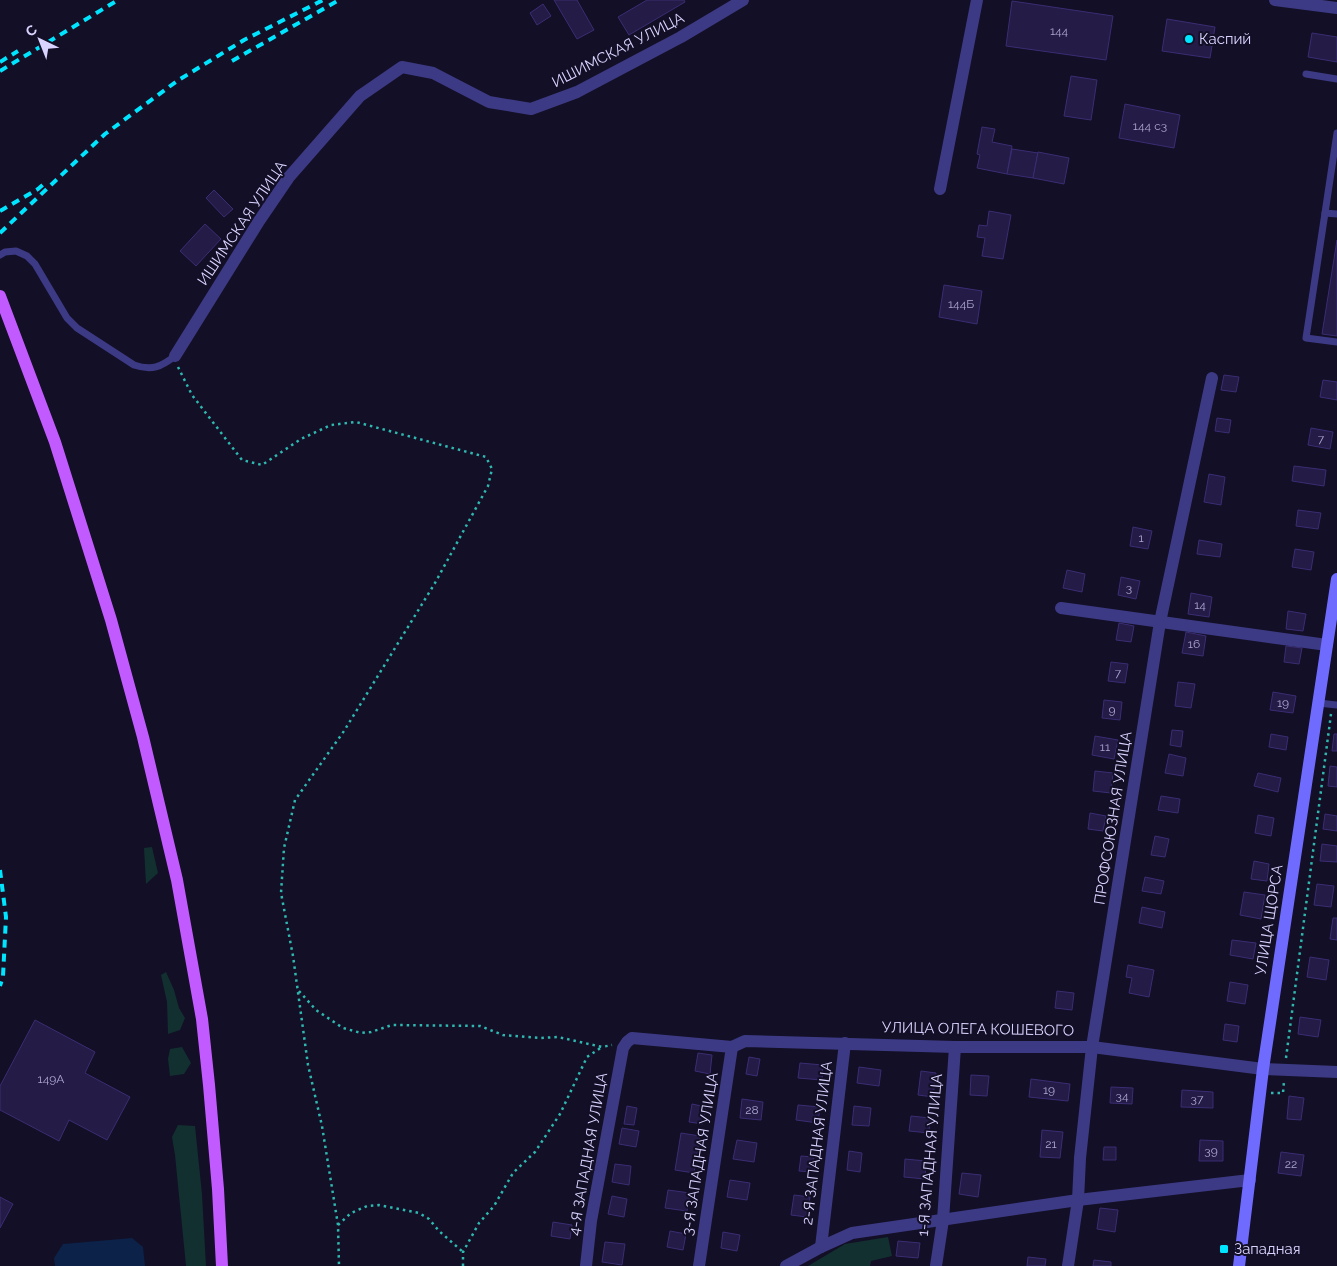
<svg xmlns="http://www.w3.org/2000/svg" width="1337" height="1266" viewBox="0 0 1337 1266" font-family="Raleway,sans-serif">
<rect width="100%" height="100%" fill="#130f26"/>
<g fill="#12302f">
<path d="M152 847 158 873 146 884 144 848Z"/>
<path d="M166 972 174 990 179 1008 185 1018 180 1030 168 1034 167 1002 161 975Z"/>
<path d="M182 1047 191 1063 184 1074 170 1076 168 1059 170 1049Z"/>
<path d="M178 1125 195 1126 202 1194 206 1266H186L175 1155 172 1137Z"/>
<path d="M888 1237 892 1256 871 1261 870 1266H808L845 1244Z"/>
</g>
<path fill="#0c2248" d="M132 1238 143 1247 145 1266H55L54 1258 63 1244Z"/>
<g fill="#241b47" stroke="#3b2d73">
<path d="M554 0H577L594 30 577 39Z"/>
<path d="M647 0H684L685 2 629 35 618 17Z"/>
<path d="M1012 1 1113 16 1106 60 1006 46Z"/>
<path d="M543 4 551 16 537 25 530 13Z"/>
<path d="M1167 19 1215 27 1210 58 1162 51Z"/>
<path d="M1312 33 1337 37V62L1308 57Z"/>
<path d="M1071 76 1097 80 1091 120 1064 116Z"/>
<path d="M1125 104 1180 115 1174 148 1119 138Z"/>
<path d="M982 127 995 129 992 142 1012 146 1007 174 977 168 980 155 977 154Z"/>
<path d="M1012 149 1038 153 1033 178 1007 174Z"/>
<path d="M1038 152 1069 158 1064 184 1033 178Z"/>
<path d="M214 190 233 209 224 217 206 198Z"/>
<path d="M989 211 1011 215 1003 259 982 256 985 238 977 237 979 225 987 226Z"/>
<path d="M205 224 221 239 196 266 180 251Z"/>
<path d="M1337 240V336L1322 334Z"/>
<path d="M944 285 982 291 977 324 939 317Z"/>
<path d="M1224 375 1239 377 1236 392 1221 390Z"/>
<path d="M1323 380 1337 382V400L1320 397Z"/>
<path d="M1217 418 1231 420 1229 433 1215 431Z"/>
<path d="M1311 428 1333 432 1330 449 1308 445Z"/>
<path d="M1294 466 1326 470 1324 486 1292 481Z"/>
<path d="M1209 474 1225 477 1221 505 1204 502Z"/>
<path d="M1298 510 1321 513 1318 529 1296 526Z"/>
<path d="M1133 527 1152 531 1148 549 1130 546Z"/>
<path d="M1199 540 1222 544 1220 557 1197 554Z"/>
<path d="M1295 549 1314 552 1311 570 1292 567Z"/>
<path d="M1067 570 1085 574 1082 592 1063 588Z"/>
<path d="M1121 577 1140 581 1136 599 1118 595Z"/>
<path d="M1191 593 1212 597 1209 617 1188 614Z"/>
<path d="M1288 611 1306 614 1303 631 1286 629Z"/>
<path d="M1119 623 1134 626 1131 642 1116 640Z"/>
<path d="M1186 632 1206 636 1203 656 1182 653Z"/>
<path d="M1286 646 1302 648 1299 664 1284 662Z"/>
<path d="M1111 662 1128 664 1125 683 1108 681Z"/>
<path d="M1178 682 1195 684 1191 708 1175 706Z"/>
<path d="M1273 692 1296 696 1293 713 1270 710Z"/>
<path d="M1104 700 1122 702 1120 720 1102 718Z"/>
<path d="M1172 730 1183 731 1181 747 1170 745Z"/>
<path d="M1271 734 1288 737 1286 750 1269 747Z"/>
<path d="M1334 734H1337V751H1332Z"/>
<path d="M1095 736 1118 740 1114 759 1092 755Z"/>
<path d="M1169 754 1186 758 1183 776 1165 773Z"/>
<path d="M1330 766 1337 767V787L1328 786Z"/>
<path d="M1095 771 1113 773 1111 793 1093 791Z"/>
<path d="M1258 773 1281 778 1278 792 1254 786Z"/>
<path d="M1161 796 1180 799 1178 813 1158 810Z"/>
<path d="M1090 813 1106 816 1103 831 1088 829Z"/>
<path d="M1325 814 1337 816V831L1323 829Z"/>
<path d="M1258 815 1274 818 1271 836 1255 833Z"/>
<path d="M1155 836 1169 839 1165 857 1151 855Z"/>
<path d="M1322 844 1337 846V862L1320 861Z"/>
<path d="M1254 861 1269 864 1267 881 1251 879Z"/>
<path d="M1145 877 1164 881 1161 894 1142 891Z"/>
<path d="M1317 884 1334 886 1331 907 1314 905Z"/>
<path d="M1244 892 1265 895 1261 919 1240 915Z"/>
<path d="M1142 907 1165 912 1162 928 1139 923Z"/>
<path d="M1333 918H1337V940L1330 939Z"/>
<path d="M1232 940 1256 943 1253 959 1230 955Z"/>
<path d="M1310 957 1329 960 1326 980 1307 977Z"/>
<path d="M1128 965 1154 970 1149 997 1129 993 1132 978 1126 977Z"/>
<path d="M1230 982 1248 985 1245 1004 1227 1001Z"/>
<path d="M1057 991 1074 993 1072 1010 1055 1008Z"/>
<path d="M1300 1017 1321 1020 1318 1037 1298 1034Z"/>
<path d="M35 1020 95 1052 85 1073 130 1097 107 1140 69 1120 59 1141 0 1110V1086Z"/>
<path d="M1225 1024 1239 1026 1237 1042 1223 1040Z"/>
<path d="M698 1053 712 1055 710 1074 695 1071Z"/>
<path d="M749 1057 760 1059 757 1076 746 1074Z"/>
<path d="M800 1063 823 1065 822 1080 798 1078Z"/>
<path d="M859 1067 881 1070 879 1086 857 1083Z"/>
<path d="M921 1071 936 1073 933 1097 918 1095Z"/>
<path d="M971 1075 989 1076 987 1096 970 1095Z"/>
<path d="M1031 1079 1070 1084 1068 1101 1029 1097Z"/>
<path d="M1111 1087 1133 1088 1132 1104 1110 1103Z"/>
<path d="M1182 1090 1213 1092V1108L1181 1107Z"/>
<path d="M1289 1096 1304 1098 1301 1120 1287 1119Z"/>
<path d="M742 1099 763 1102 761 1120 740 1118Z"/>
<path d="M692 1104 706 1107 703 1124 689 1122Z"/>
<path d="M798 1105 820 1107 818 1123 796 1120Z"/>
<path d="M627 1106 637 1108 634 1125 624 1124Z"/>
<path d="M854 1106 871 1108 869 1126 852 1125Z"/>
<path d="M911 1116 930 1118 929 1133 909 1131Z"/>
<path d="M622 1128 639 1131 636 1147 619 1144Z"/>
<path d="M1042 1130 1063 1132 1060 1158 1040 1157Z"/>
<path d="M681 1133 700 1136 694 1173 675 1170Z"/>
<path d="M737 1140 757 1143 754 1162 733 1159Z"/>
<path d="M1200 1140 1223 1141V1161H1199Z"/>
<path d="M1104 1147H1116V1160H1103Z"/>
<path d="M849 1151 862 1153 860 1172 847 1170Z"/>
<path d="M1281 1152 1304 1155 1301 1176 1278 1173Z"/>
<path d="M801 1156 814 1157 812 1172 799 1171Z"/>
<path d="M905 1159 926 1161 925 1179 904 1177Z"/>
<path d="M615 1164 631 1166 629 1185 612 1182Z"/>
<path d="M962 1173 981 1175 978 1197 959 1194Z"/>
<path d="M730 1180 750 1183 747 1200 727 1197Z"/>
<path d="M668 1190 690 1193 687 1211 665 1208Z"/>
<path d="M794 1195 810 1197 807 1217 791 1215Z"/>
<path d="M612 1196 627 1199 624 1217 608 1214Z"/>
<path d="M0 1197 13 1204 0 1228Z"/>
<path d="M1100 1208 1118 1210 1115 1232 1097 1229Z"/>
<path d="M553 1222 572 1225 570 1239 551 1236Z"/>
<path d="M670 1231 686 1234 683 1250 667 1247Z"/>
<path d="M723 1232 740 1235 737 1251 721 1248Z"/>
<path d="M898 1241 920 1243 918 1258 896 1256Z"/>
<path d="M605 1242 625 1244 622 1265 602 1262Z"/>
<path d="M1028 1257 1046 1259 1045 1266H1027Z"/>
<path d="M1094 1260 1111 1262V1266H1093Z"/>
</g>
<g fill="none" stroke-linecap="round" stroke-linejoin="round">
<g stroke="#2fb8b0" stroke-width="2.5" stroke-dasharray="2.5 4" stroke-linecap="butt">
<path d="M178 367 192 395 242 460 262 465 301 439 331 425 356 422 486 457 492 469 488 486 435 583 344 731 295 800 284 848 281 893 293 956 308 1065 322 1126 338 1225 339 1266"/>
<path d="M299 991 316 1010 343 1028 361 1033 371 1032 392 1025 480 1026 503 1035 540 1038 558 1037 602 1047 612 1045"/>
<path d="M1286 1058 1331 714"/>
<path d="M1271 1093H1283L1284 1081"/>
<path d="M338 1225 351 1213 367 1206 379 1205 419 1213 429 1219 439 1231 463 1252"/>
<path d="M463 1266V1252L479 1223 494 1206 513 1173 535 1152 560 1114 587 1057 602 1047"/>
</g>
<g stroke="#3d3a85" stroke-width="7">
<path d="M1306 74 1337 79"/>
<path d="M1337 133 1325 213 1337 214"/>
<path d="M1325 213 1306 338 1337 342"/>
<path d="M0 255 5 252 16 251 27 256 35 264 67 318 77 328 134 365C152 371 161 367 175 356"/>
<path d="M1318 703 1337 705"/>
</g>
<g stroke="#3d3a85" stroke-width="12">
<path d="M1275 0 1337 8"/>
<path d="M940 189 977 0"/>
<path d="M175 356 259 221 289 177 360 96 402 67 433 73 489 102 531 109 577 92 681 37 743 0"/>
<path d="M1061 608 1327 645"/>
<path d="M821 1247 845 1043"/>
<path d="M586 1266 591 1221 623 1048 627 1042 632 1038 732 1047 745 1041 955 1047H1092L1263 1069 1337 1072"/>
<path d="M699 1266 732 1047"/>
<path d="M786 1266 821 1247 852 1233 1078 1200 1250 1180"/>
<path d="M936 1266 943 1220 955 1047"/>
<path d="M1068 1266 1078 1200 1080 1158 1092 1047 1160 622 1212 378"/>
</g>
<path stroke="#6f6bff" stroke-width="12" d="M1239 1266 1263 1069 1337 579"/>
<path stroke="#c25bff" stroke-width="12" d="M0 296 55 442 111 620 143 737 177 880 202 1019 209 1085 218 1189 222 1266"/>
<g stroke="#00e5ff" stroke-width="4" stroke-dasharray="8 6" stroke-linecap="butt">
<path d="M232 61 339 0"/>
<path d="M0 62 18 51"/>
<path d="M0 71 118 0"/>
<path d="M0 211 38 189 45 183"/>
<path d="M0 233 105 134 177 81 244 40 323 0"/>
<path d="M0 870 6 917 3 976 0 986"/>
</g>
</g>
<g fill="#00e5ff" stroke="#130f26" stroke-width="2">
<circle cx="1189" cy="39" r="5"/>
<rect x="1219" y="1244" width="10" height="10" rx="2.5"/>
</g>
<g text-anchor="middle" stroke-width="4" stroke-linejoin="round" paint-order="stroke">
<g font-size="12" fill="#aca6d1">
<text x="1059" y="35">144</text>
<text x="1150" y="130">144 с3</text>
<text x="961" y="308">144Б</text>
<text x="1321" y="443">7</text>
<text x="1141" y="542">1</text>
<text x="1129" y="592">3</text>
<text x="1200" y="609">14</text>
<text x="1194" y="648">16</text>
<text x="1118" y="677">7</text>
<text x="1283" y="707">19</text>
<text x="1112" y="714">9</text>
<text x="1105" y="751">11</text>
<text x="51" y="1083">149А</text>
<text x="1049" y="1094">19</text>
<text x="1122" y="1100">34</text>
<text x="1197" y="1103">37</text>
<text x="752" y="1114">28</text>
<text x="1051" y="1148">21</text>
<text x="1211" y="1155">39</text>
<text x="1291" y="1168">22</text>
</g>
<g font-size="15" fill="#d9d4ff" stroke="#130f26" text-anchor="start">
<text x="1199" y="44">Каспий</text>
<text x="1234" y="1254">Западная</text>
</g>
<g font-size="15" fill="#d9d4ff" stroke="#130f26">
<text transform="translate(618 50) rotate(-27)" y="5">ИШИМСКАЯ УЛИЦА</text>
<text transform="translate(242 223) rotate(-56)" y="5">ИШИМСКАЯ УЛИЦА</text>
<text transform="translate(1113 818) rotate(-81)" y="5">ПРОФСОЮЗНАЯ УЛИЦА</text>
<text transform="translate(1269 920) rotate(-81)" y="5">УЛИЦА ЩОРСА</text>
<text transform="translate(978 1029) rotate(1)" y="5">УЛИЦА ОЛЕГА КОШЕВОГО</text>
<text transform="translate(817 1143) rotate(-83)" y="5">2-Я ЗАПАДНАЯ УЛИЦА</text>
<text transform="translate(588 1154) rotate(-80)" y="5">4-Я ЗАПАДНАЯ УЛИЦА</text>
<text transform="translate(700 1154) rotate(-81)" y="5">3-Я ЗАПАДНАЯ УЛИЦА</text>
<text transform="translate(930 1155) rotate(-85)" y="5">1-Я ЗАПАДНАЯ УЛИЦА</text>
</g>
</g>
<g transform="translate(40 40) rotate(317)" stroke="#130f26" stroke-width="4" paint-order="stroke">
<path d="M0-4L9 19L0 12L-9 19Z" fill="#d9d4ff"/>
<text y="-8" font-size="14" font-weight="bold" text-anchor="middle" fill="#d9d4ff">С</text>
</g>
</svg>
